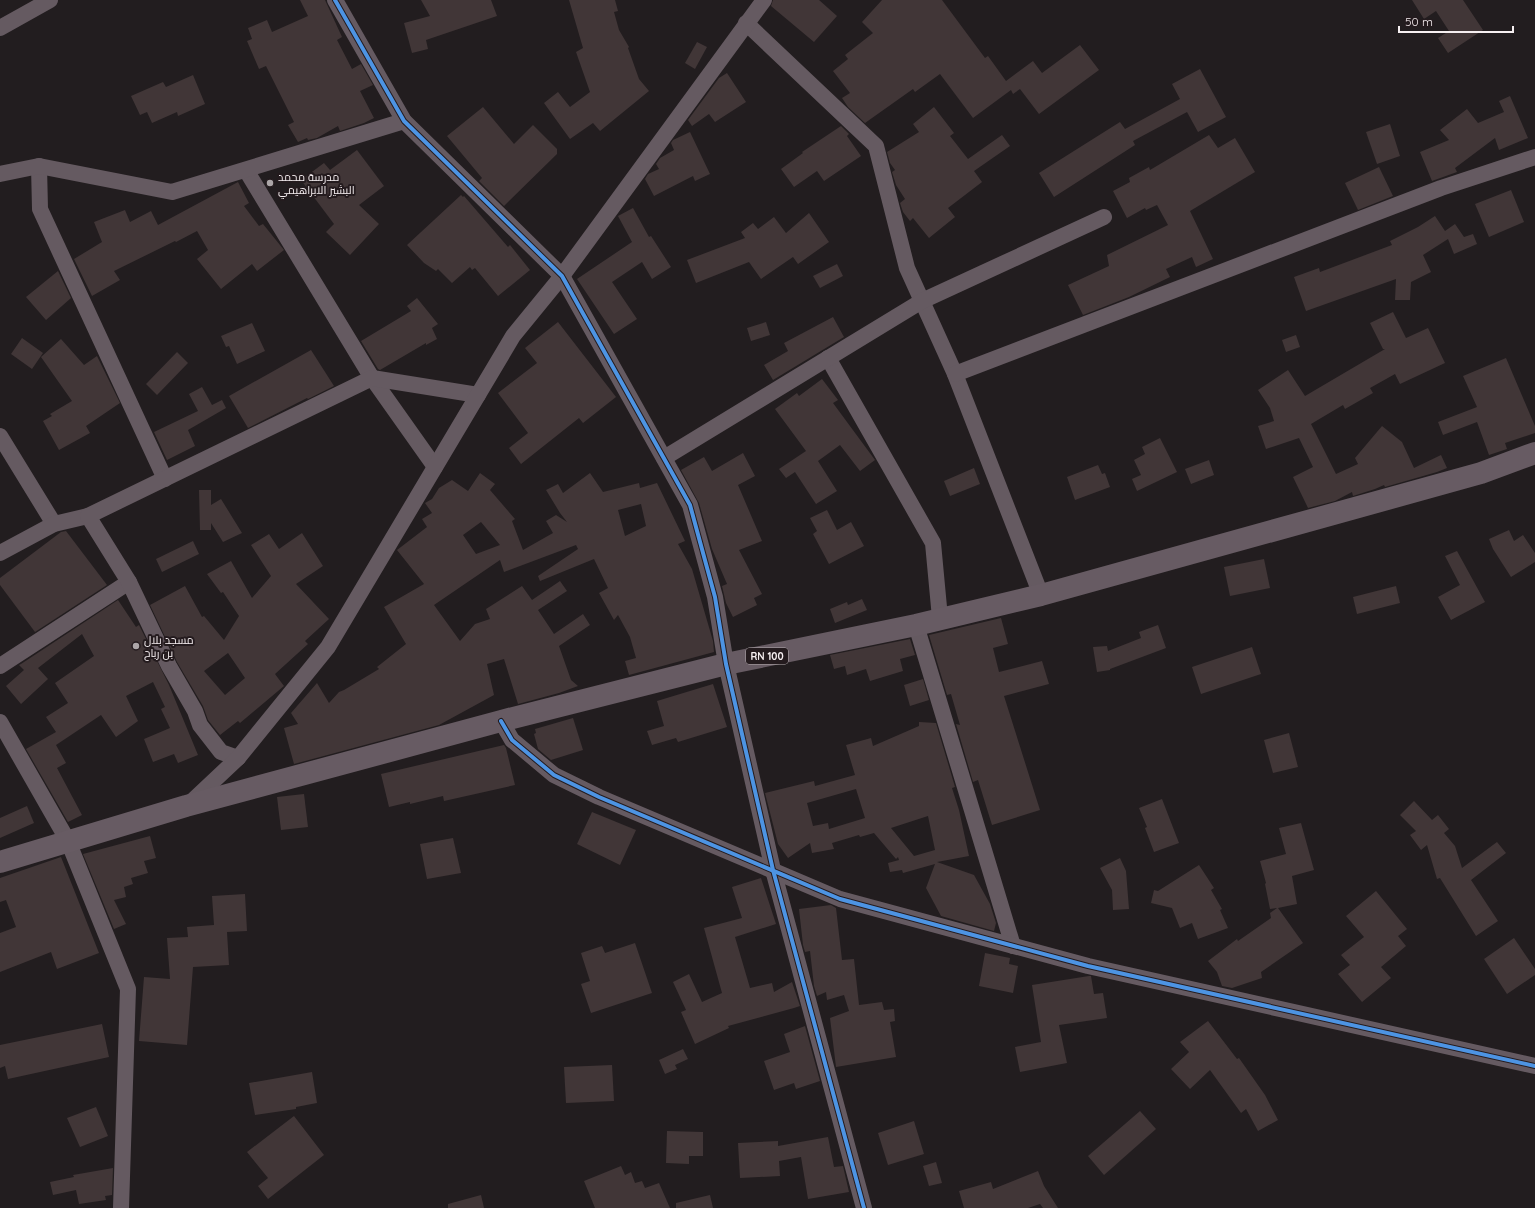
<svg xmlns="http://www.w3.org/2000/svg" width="1535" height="1208" viewBox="0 0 1535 1208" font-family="Quicksand,Cairo,sans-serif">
<rect width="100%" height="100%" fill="#221d1f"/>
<g fill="#413637" fill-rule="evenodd">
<path d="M300 0H325L342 37 337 40 352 69 361 64 373 85 360 91 374 118 364 123 340 131 338 126 317 138 308 140 307 138 298 142 288 125 294 122 266 66 259 69 247 41 252 39 248 28 267 20 272 32 308 16Z"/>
<path d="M421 0H491L497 16 426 40 428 49 412 53 404 23 430 16Z"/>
<path d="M569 0H615L618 11 614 12 619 30 629 47 628 48 639 79 649 91 600 131 593 123 570 139 544 103 558 92 570 107 590 92 576 52 583 48Z"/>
<path d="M773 0H819L837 16 814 42 771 6Z"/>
<path d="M882 0H942L985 58 988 56 1006 81 1033 61 1042 73 1080 45 1099 70 1039 114 1020 89 1013 94 1011 90 973 118 940 74 915 92 913 89 865 123 848 107 842 98 850 93 833 71 848 59 845 55 873 33 862 22Z"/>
<path d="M1412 0H1463L1483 30 1448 53 1438 38 1449 31 1436 11 1424 19Z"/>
<path d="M697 42 707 47 695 69 685 63Z"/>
<path d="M1200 69 1226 117 1198 132 1187 112 1133 141 1135 145 1054 197 1039 173 1120 122 1125 129 1180 99 1172 84Z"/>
<path d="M727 73 746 102 715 122 709 114 692 126 688 120 719 78Z"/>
<path d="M193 75 205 104 178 116 177 112 152 123 147 112 140 115 131 96 163 82 166 87Z"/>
<path d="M1510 96 1528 138 1499 150 1495 138 1455 168 1457 172 1432 181 1420 152 1449 140 1440 130 1467 109 1478 123 1504 112 1499 101Z"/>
<path d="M483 107 514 144 533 125 557 149V154L504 206 479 181 482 178 447 136Z"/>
<path d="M934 107 954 133 950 136 968 159 1002 135 1010 146 974 171 982 182 948 208 955 217 929 238 913 218 910 221 903 212 900 203 905 199 896 185 892 172 895 170 890 163 887 152 919 132 913 124Z"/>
<path d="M1390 124 1400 156 1377 164 1366 132Z"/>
<path d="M841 126 849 134 847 136 861 156 824 181 817 171 794 187 781 169 803 153 802 152Z"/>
<path d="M690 132 710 174 695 181 693 176 654 196 645 179 648 174 659 169 656 164 660 158 674 150 671 143 673 140Z"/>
<path d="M1209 135 1218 148 1235 138 1255 172 1190 211 1213 259 1196 267 1192 257 1166 269 1170 277 1129 297 1083 315 1068 285 1109 266 1107 255 1168 225 1157 205 1146 210 1145 208 1127 218 1113 191 1130 182 1129 178 1149 167 1150 170Z"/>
<path d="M357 150 384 186 359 205 379 224 350 255 326 232 334 224 301 180 324 163 330 170Z"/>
<path d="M1379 167 1393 196 1358 210 1345 183Z"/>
<path d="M238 182 249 203 244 206 259 226 263 224 284 250 257 271 252 264 221 289 197 259 208 250 197 231 176 242 175 241 114 271 120 280 92 296 74 259 102 242 94 222 125 210 130 222 151 211 158 225Z"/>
<path d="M1511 190 1524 222 1489 237 1475 204Z"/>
<path d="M461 195 463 197 464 196 508 247 510 245 530 270 498 296 475 268 472 270 470 267 452 283 438 269 436 271 424 263 407 245Z"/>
<path d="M633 208 649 237 651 236 671 267 652 279 642 262 612 282 637 319 614 334 577 279 632 242 618 216Z"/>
<path d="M809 213 829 242 798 264 793 257 761 279 749 262 696 283 687 260 745 238 741 232 753 223 758 229 774 217 786 233Z"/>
<path d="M1435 216 1445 231 1455 224 1464 237 1473 234 1477 244 1454 254 1448 239 1423 255 1431 272 1411 282 1410 300H1395L1396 279 1306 311 1294 277 1319 268 1320 272 1392 245 1390 241 1418 227Z"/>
<path d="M837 264 843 276 820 288 813 276Z"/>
<path d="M58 271 71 298 46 320 26 297Z"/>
<path d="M417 298 438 324 432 328 437 339 426 345V343L380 370 378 369 361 341 411 311 407 306Z"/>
<path d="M1393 312 1406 338 1428 328 1445 363 1400 384 1395 374 1370 388 1373 393 1345 409 1343 405 1311 424 1336 474 1358 464 1355 458 1382 426 1402 442 1414 468 1441 455 1447 468 1437 472 1385 487 1384 485 1375 489 1353 496 1352 492 1335 501 1308 508 1293 477 1313 467 1299 438 1266 449 1258 426 1274 421 1270 408 1258 390 1288 370 1305 396 1385 349H1383L1370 323Z"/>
<path d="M833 317 844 337 773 380 764 365 788 351 784 343Z"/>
<path d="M558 322 616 397 583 423 579 418 521 464 509 448 528 433 498 393 537 363 525 348Z"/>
<path d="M766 322 770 335 751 341 747 328Z"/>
<path d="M252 323 265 351 237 364 229 346 226 347 221 336Z"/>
<path d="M1296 335 1300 347 1286 352 1282 340Z"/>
<path d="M22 338 43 353 32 369 11 354Z"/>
<path d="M61 339 84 365 97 356 120 403 86 426 90 433 59 450 43 421 52 416 50 414 72 401 41 357Z"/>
<path d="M311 350 334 386 308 399 307 398 248 428 229 396Z"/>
<path d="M177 352 188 363 157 395 146 384Z"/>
<path d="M1506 358 1535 426V433L1505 443 1507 449 1489 455 1477 422 1443 435 1438 422 1477 407 1463 376Z"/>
<path d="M822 379 838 400 833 403 875 460 860 471 840 445 818 461 837 491 816 504 795 472 786 478 779 469 806 451 775 409 797 393 799 396Z"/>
<path d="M202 387 212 405 222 400 226 408 188 430 195 446 167 460 154 432 198 411 189 394Z"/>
<path d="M1160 438 1177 472 1137 491 1132 479 1141 475 1134 460 1145 454 1142 447Z"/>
<path d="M743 453 755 476 738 485 762 541 739 550 762 594 754 598 757 605 733 617 726 603 722 586 727 584 712 549 699 503 681 470 704 457 712 471Z"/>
<path d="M1209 460 1214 475 1191 484 1185 469Z"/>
<path d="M1098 465 1102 474 1105 473 1110 487 1075 500 1067 477Z"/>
<path d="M974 468 980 484 950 496 944 481Z"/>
<path d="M480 473 495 484 490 490 515 519 512 521 523 550 553 533 546 521 556 515 567 522 560 513 546 490 558 484 563 493 590 473 603 492 639 483 640 488 657 483 685 541 678 544 692 569 713 641 714 652 629 675 625 661 636 658 630 637 618 615 614 620 599 593 608 588 594 559 540 581 538 576 578 549 576 545 504 572 500 560 434 605 460 641 475 624 490 619 486 609 522 586 532 600 560 581 567 591 538 610 554 634 583 614 590 625 559 646 571 680 578 686 559 693 518 704 504 659 487 664 494 695 439 725 294 764 284 728 298 724 291 713 317 683 329 703 339 692 344 690 379 669 377 667 406 644 384 607 424 584 397 550 427 527 422 519 432 513 425 503 432 499 439 488 452 480 468 491ZM641 504 646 526 625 536 618 510ZM481 522 500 545 476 554 463 535Z"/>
<path d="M199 490H211V505L221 499 242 533 223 542 211 523V530H200Z"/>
<path d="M827 510 837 530 851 522 864 546 829 564 813 534 817 531 810 518Z"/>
<path d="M1509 530 1514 541 1523 535 1535 553V562L1511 577 1493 549 1489 539Z"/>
<path d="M66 531 107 585 35 632 0 585V578L61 532Z"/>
<path d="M302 533 323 566 296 584 329 619 305 641 308 644 275 674 284 686 240 723 238 721 220 735 208 720 203 706 177 662 150 605 185 586 202 617 204 616 224 640 239 616 223 592 221 593 207 574 231 561 252 598 271 576 251 545 269 534 279 549ZM228 653 245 678 225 695 204 671Z"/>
<path d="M193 541 199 554 162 572 156 559Z"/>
<path d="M1457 551 1485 602 1451 620 1438 597 1460 585 1445 556Z"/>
<path d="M1264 559 1270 588 1230 596 1224 567Z"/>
<path d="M1396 586 1400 603 1357 614 1353 597Z"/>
<path d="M862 599 867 610 835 623 830 609 847 602 848 605Z"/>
<path d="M118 600 136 627 139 625 169 685 198 755 178 763 174 754 153 762 144 739 170 728 161 709 165 707 153 682 126 696 138 721 116 737 101 715 56 745 66 763 57 768 82 815 68 822 26 749 56 732 46 717 68 703 55 683 94 656 82 634 38 668 48 679 21 704 6 686 24 670 19 665 21 664Z"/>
<path d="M1001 618 1008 644 993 648 999 672 1042 661 1049 684 1004 696 1040 810 992 825 978 780 973 782 956 724 960 725 951 694 947 695 929 635Z"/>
<path d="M1158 625 1166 648 1110 669V670L1097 672 1093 647 1107 646 1108 651 1141 638 1139 632Z"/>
<path d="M910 639 915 655 900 659 903 671 870 681 866 669 847 675 845 666 834 669 830 655Z"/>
<path d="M1252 647 1261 674 1201 694 1192 667Z"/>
<path d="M923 679 929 700 910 706 904 685Z"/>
<path d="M713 684 727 727 678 742 676 738 652 745 647 731 664 726 657 701Z"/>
<path d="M573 718 583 750 551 760 538 749 534 734 536 733 535 729Z"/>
<path d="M919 722 936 723 955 787 952 788 959 810 969 856 937 862 974 875 990 904 996 923 994 931 941 916 926 888 935 864 903 873 902 870 890 872 888 863 899 860 898 857 896 859 874 833 860 837 859 835 832 843 834 849 812 853 810 843 788 858 778 844 765 793 814 781 815 786 855 775 846 745 871 738 873 746 919 726ZM856 789 865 818 829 829 828 823 813 826 807 803ZM928 816 935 850 914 856 891 828Z"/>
<path d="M1289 733 1298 767 1273 773 1264 740Z"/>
<path d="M504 745 506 748 515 785 444 801 443 796 410 804V802L389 807 381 774Z"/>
<path d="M304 794 308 827 281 830 277 797Z"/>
<path d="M1162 799 1179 843 1154 852 1145 828 1147 827 1139 808Z"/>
<path d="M1414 801 1432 820 1438 815 1449 829 1444 833 1455 846 1462 868 1497 842 1506 853 1471 880 1498 921 1476 936 1440 878 1437 879 1427 845 1421 850 1410 835 1416 831 1400 815Z"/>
<path d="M27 806 34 823 0 838V818Z"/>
<path d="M592 812 636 830 620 865 577 844Z"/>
<path d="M1301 823 1314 870 1292 876 1297 904 1278 908 1303 943 1261 972 1262 978 1232 988 1222 986 1217 972 1208 961 1237 939 1238 941 1271 918 1270 913 1277 908 1270 909 1265 884 1266 883 1260 861 1286 854 1279 828Z"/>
<path d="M150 836 156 858 144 861 148 873 131 878 133 884 124 887 126 897 114 900 126 924 114 929 83 854Z"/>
<path d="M453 838 461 873 427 879 420 844Z"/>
<path d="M61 857 99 953 57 969 51 952 0 972V933L16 927 6 900 0 902V878Z"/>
<path d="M1120 858 1126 871 1129 909 1113 910 1112 890 1100 868Z"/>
<path d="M1199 865 1214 888 1211 890 1222 909 1220 910 1228 928 1198 939 1192 923 1180 928 1172 908 1151 903 1154 890 1158 891Z"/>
<path d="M761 878 776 924 735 937 750 988 772 983 774 992 792 982 800 1006 794 1008 728 1026 729 1028 695 1044 681 1012 686 1010 673 982 689 974 702 1002 722 993 704 928 742 918 732 887Z"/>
<path d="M1376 891 1407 929 1398 936 1406 946 1381 967 1391 978 1362 1002 1338 974 1350 965 1341 955 1364 937 1346 916Z"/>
<path d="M245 894 247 931 227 932 229 965 193 967 187 1045 139 1041 144 977 170 979 167 938 188 937 187 927 214 925 212 896Z"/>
<path d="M831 905 836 908 842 960 854 959 859 1005 882 1002 884 1010 894 1009 895 1021 890 1022 896 1057 836 1067 830 1018 849 1011 844 995 827 1000 826 992 817 996 814 986 810 951 805 952 803 945 799 909Z"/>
<path d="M1514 938 1535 969V975L1507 994 1484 959Z"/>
<path d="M635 943 652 993 591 1013 581 984 590 981 581 953 602 946 605 953Z"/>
<path d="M985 953 1010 958 1009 964 1018 966 1013 993 979 986Z"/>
<path d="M1089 976H1091L1094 994 1103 993 1107 1018 1059 1025 1067 1063 1020 1072 1015 1047 1041 1042 1032 985Z"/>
<path d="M1208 1021 1237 1059 1239 1058 1265 1095 1278 1120 1258 1131 1246 1109 1241 1113 1210 1070 1190 1089 1171 1069 1189 1052 1180 1042Z"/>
<path d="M102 1024 109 1057 8 1079 5 1066 0 1068V1045Z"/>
<path d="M805 1026 820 1081 796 1089 794 1083 774 1090 764 1061 790 1052 784 1034Z"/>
<path d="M683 1049 688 1059 675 1065 677 1069 665 1074 659 1060Z"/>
<path d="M612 1065 614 1101 566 1103 564 1067Z"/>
<path d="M312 1072 317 1103 296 1107V1109L255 1115 249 1083Z"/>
<path d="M96 1107 108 1136 80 1147 67 1118Z"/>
<path d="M1140 1111 1156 1129 1104 1175 1088 1156Z"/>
<path d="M294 1116 324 1155 268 1199 258 1186 268 1178 247 1152Z"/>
<path d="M914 1121 924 1154 888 1165 878 1133Z"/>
<path d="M667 1131 703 1132V1156H689V1164L666 1163Z"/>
<path d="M828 1137 834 1167 843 1166 849 1192 808 1199 801 1157 779 1161 780 1176 740 1178 738 1143 778 1141V1146Z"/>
<path d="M936 1162 942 1183 929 1186 923 1166Z"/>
<path d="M621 1166 625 1175 631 1172 635 1183 642 1181 645 1188 659 1183 670 1208H595L584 1181Z"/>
<path d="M113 1168 112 1195 105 1196 106 1200 79 1204 76 1190 53 1195 50 1182 74 1177 73 1175Z"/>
<path d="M1038 1171 1044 1186 1058 1208H1043L1040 1204 1028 1208H964L959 1191 991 1182 993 1189Z"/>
<path d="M481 1195 484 1208H448V1204Z"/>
<path d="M710 1195 713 1208H676V1203Z"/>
</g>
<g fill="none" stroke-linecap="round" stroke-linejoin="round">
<g stroke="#655a61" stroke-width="16">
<path d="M335 0 404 121 562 276 690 505 715 597 726 664 773 870 864 1208"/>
<path d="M746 23 876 146 907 268 955 374 1041 595"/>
<path d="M0 28 50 0"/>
<path d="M39 166 40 209 165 479"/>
<path d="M246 170 372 378 435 467"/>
<path d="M0 174 39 166 172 192 404 121"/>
<path d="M828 358 933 543 940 618"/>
<path d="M955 374 1441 188 1535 157"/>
<path d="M0 436 54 524"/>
<path d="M664 458 922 301 1104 217"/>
<path d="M0 553 54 524 88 516"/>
<path d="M916 625 1013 946"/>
<path d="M0 666 129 582"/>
<path d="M501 721 512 740 554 775 599 797 840 899 1088 966 1535 1066"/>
<path d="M0 722 68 841 128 989 121 1208"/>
<path d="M238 758 221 752 200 725 195 711 169 666 129 582 88 516 372 378 478 395"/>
<path d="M188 805 238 758 328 647 513 336 562 276 764 0"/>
</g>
<path stroke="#675b63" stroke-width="22" d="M0 862 186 806 501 721 726 664 916 625 1041 595 1481 473 1535 453"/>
<defs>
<g id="cycleway">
<path d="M335 0 404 121 562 276 690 505 715 597 726 664 773 870 864 1208"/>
<path d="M501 721 512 740 554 775 599 797 840 899 1088 966 1535 1066"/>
</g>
</defs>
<use href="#cycleway" stroke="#241b1e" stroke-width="6"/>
<use href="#cycleway" stroke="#4d94e3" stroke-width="4"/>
</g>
<g fill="#aca6a8" stroke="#241b1e" stroke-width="1.5">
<circle cx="270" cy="183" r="4"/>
<circle cx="136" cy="646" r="4"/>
</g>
<g text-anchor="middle" stroke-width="4" stroke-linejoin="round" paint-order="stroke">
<rect fill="#241b1e" stroke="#b7afb2" stroke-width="1" x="746" y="648" width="42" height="16" rx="3"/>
<g font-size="10" font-weight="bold" fill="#f6eff1">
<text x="767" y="660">RN 100</text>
</g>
<g font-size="11" fill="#f6eff1" stroke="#241b1e" text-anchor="start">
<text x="278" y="181">مدرسة محمد<tspan x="278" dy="13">البشير الابراهيمي</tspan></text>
<text x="144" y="644">مسجد بلال<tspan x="144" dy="13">بن رباح</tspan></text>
</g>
</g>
<path d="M1399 26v6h114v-6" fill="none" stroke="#f6eff1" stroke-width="2"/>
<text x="1405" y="26" font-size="12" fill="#f6eff1" stroke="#241b1e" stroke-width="3" paint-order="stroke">50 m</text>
</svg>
